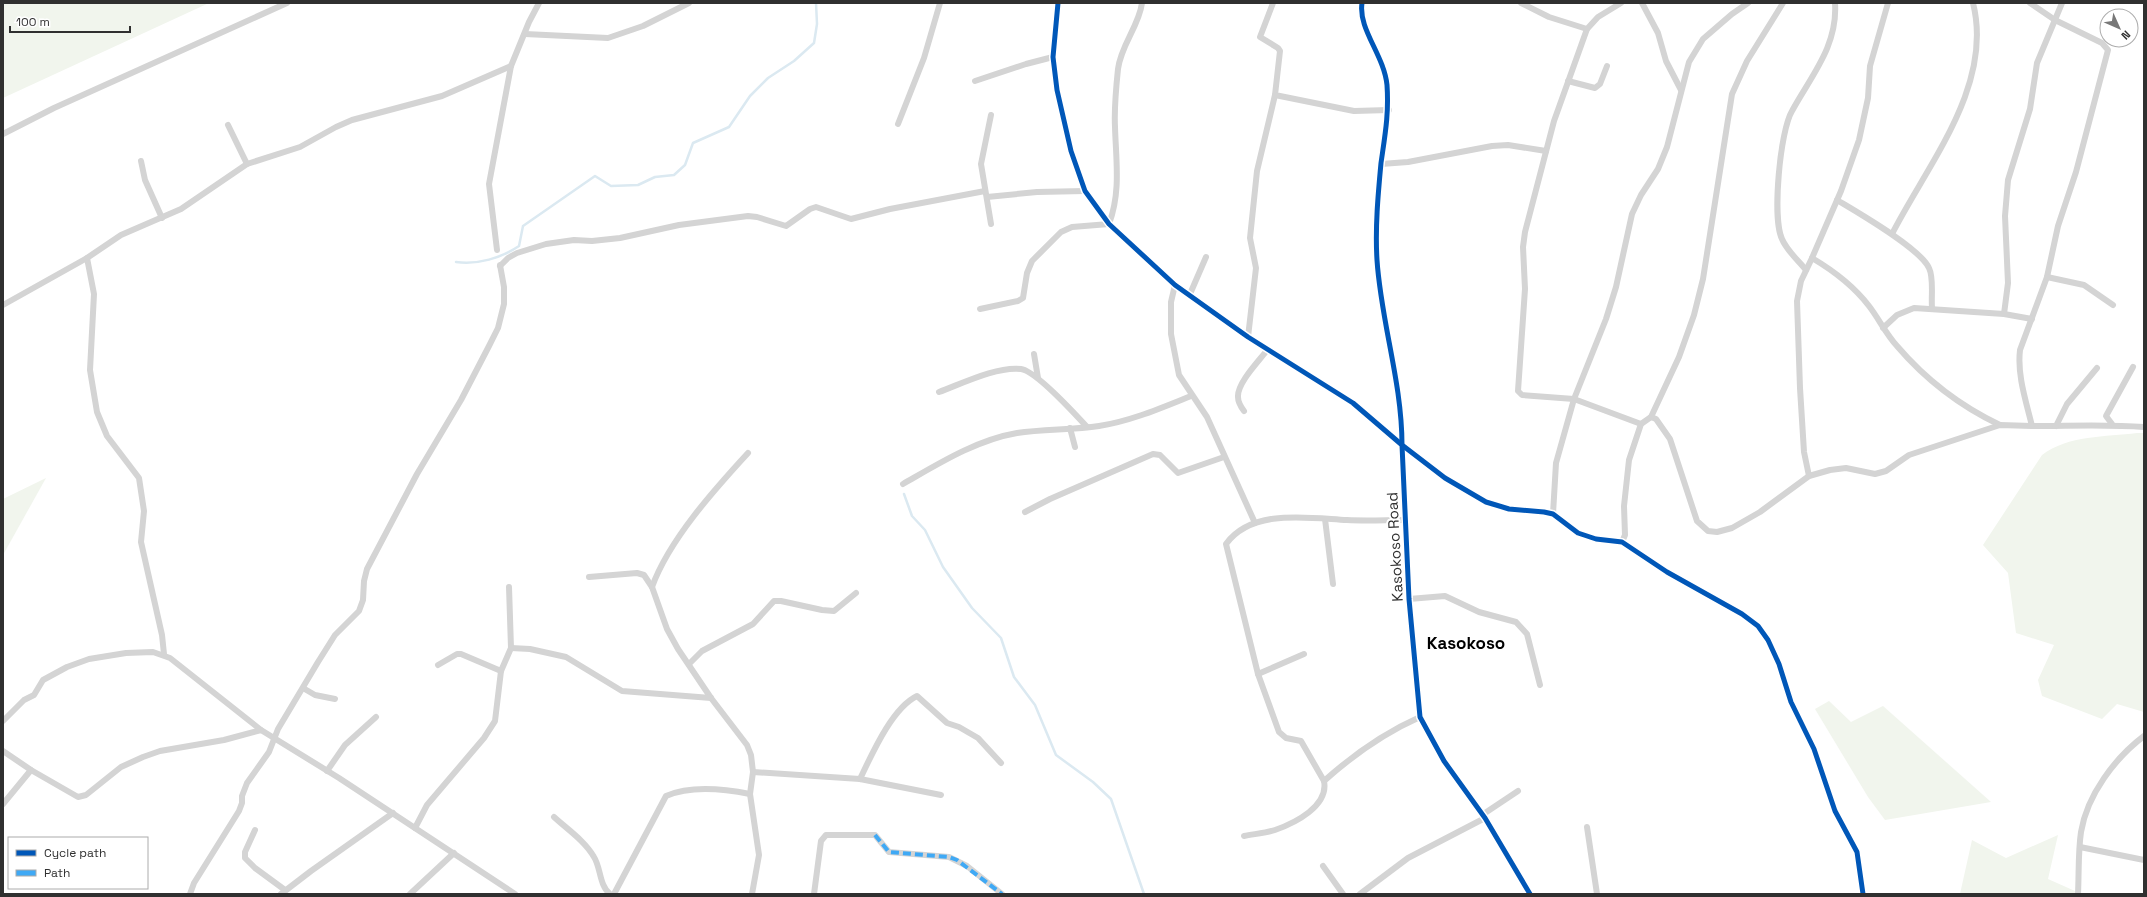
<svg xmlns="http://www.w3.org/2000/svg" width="2147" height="897" viewBox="0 0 2147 897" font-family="'Space Grotesk',sans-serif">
<rect width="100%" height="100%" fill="#fff"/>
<g fill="#f1f5ed">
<path d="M3 3H209L3 98Z"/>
<path d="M2137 433H2144V712L2117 704 2102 719 2042 696 2038 680 2054 645 2016 633 2008 573 1983 545 2042 455C2068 435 2106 437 2137 433Z"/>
<path d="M46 478 3 555V499Z"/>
<path d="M1829 701 1851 722 1883 706 1991 802 1885 820 1868 797 1815 709Z"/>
<path d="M2058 835 2048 879 2075 891V894H1960L1972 840 2006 858Z"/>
</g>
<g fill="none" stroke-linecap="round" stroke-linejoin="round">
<g stroke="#dbe9f1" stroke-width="2.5">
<path d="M456 262C478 265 501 258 519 246L523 226 595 176 611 186 638 185 655 177 674 175 685 165 693 143 729 127 750 96 768 78 794 61 814 43 817 24 816 3"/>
<path d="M904 494 912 516 925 530 943 567 972 608 1001 638 1014 677 1035 705 1056 755 1093 782 1111 799 1144 894"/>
</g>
<g stroke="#d4d4d4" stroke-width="6">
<path d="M1058 3 1053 57 1057 90 1071 151 1085 191 1109 224 1175 285 1248 337 1353 403 1402 445 1409 599 1420 717 1444 761 1485 818 1530 894"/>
<path d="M1273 3 1260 37 1278 48 1280 51 1275 95 1354 111 1389 110"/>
<path d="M1362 3C1358 29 1384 55 1387 85 1389 114 1385 135 1381 163 1378 195 1375 228 1377 260 1381 322 1402 382 1402 445L1445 478 1486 502 1509 509 1544 512 1553 514 1578 533 1596 539 1622 542 1667 572 1742 614 1758 626 1768 640 1779 664 1791 702 1814 749 1835 811 1857 852 1863 894"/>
<path d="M1521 3 1549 17 1587 29 1598 17 1621 3"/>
<path d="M1642 3 1658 33 1666 61 1681 90"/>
<path d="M1888 3 1870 66 1868 98 1859 140 1841 191 1812 258C1834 271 1853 285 1869 306 1879 319 1886 334 1897 346 1926 380 1960 406 2000 425"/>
<path d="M2030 3 2055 20 2102 43 2108 50 2076 172 2058 226 2047 277 2020 350C2017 375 2026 401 2032 426 2070 426 2107 424 2144 427"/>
<path d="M1587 29 1554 121 1525 232 1523 247 1525 289 1518 391 1522 395 1574 399 1641 424"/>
<path d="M525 34 608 38 643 26 689 3"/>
<path d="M975 81 1026 64 1053 57"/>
<path d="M1568 81 1595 88 1600 84 1607 66"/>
<path d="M991 115 981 164 991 224"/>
<path d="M898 124 924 58 940 3"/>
<path d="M228 125 247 164"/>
<path d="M3 134 54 108 287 3"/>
<path d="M141 161 145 180 162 218"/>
<path d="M1381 164 1408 162 1492 146 1508 145 1546 151"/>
<path d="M987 197 1037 192 1085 191"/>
<path d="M1837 200C1857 212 1920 248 1929 268 1934 278 1931 296 1932 308"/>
<path d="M1892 234C1927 165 1994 86 1973 3"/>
<path d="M497 250 489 184 511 66 529 22 539 3"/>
<path d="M87 258 94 294 90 370 97 412 107 436 139 478 144 511 141 542 162 635 164 654"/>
<path d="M500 266 508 258 517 253 546 244 574 240 592 241 620 238 679 225 748 216 757 217 786 226 810 209 816 207 851 219 890 209 985 191"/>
<path d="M1806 270C1798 260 1787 251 1782 239 1772 218 1780 131 1792 111 1811 76 1838 46 1835 3"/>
<path d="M2047 277 2084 285 2113 305"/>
<path d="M1175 285 1171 302V334L1179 375 1207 417 1255 523"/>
<path d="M1190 294 1206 257"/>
<path d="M3 305 87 258 121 235 181 209 247 164 300 147 336 127 352 120 442 96 511 66"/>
<path d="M980 309 1018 301 1023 298 1027 273 1032 261 1061 232 1072 227 1109 224C1121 192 1116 161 1115 127 1114 108 1116 88 1118 69 1121 45 1139 26 1142 3"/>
<path d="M2004 314 2008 283 2005 216 2008 180 2030 109 2037 63 2062 3"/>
<path d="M1883 328 1897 315 1914 308 2004 314 2032 319"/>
<path d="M1248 337 1256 268 1250 238 1257 171 1275 95"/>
<path d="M1034 354 1038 378"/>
<path d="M939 392C961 384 997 366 1021 369 1036 371 1076 415 1087 427"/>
<path d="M1244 411C1241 407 1238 402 1238 397 1237 383 1259 361 1268 349"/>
<path d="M1651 417 1656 419 1670 439 1697 521 1708 531 1717 532 1732 528 1760 512 1809 476 1830 470 1846 468 1875 474 1886 471 1909 455 2000 425 2032 426"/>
<path d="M2112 424 2106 416 2133 367"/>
<path d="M2056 426 2067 404 2097 368"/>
<path d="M1070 428 1075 447"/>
<path d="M1809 476 1804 452 1800 388 1797 301 1801 281 1812 258"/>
<path d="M903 484C938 464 976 440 1017 433 1044 429 1072 430 1099 426 1131 421 1161 408 1191 396"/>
<path d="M1025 512 1050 499 1153 454 1160 455 1178 473 1224 457"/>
<path d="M1553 514 1556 463 1574 399 1606 319 1616 287 1632 214 1641 195 1658 169 1667 147 1689 62 1703 39 1732 14 1748 3"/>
<path d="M1325 519 1333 584"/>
<path d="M1622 542 1625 535 1624 506 1629 460 1641 424 1651 417 1679 357 1694 315 1703 279 1732 94 1747 61 1783 3"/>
<path d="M589 577 637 573 644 575 652 587 667 629 678 649 711 698 747 745 751 755 753 772 750 794 759 855 752 894"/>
<path d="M652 587C669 540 714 490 748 453"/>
<path d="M1409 599 1445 596 1479 612 1516 622 1527 634 1540 685"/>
<path d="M511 648 530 649 566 657 622 691 711 698"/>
<path d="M689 664 702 651 753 624 774 601H781L822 610 834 611 856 593"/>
<path d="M438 665 457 654H461L501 671"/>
<path d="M1258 674 1304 654"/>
<path d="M303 688 315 695 335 699"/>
<path d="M3 721 24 700 34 695 43 680 67 667 89 659 126 653 153 652 170 658 261 730"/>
<path d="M3 751 31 770 78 797 86 795 121 767 143 757 160 751 224 740 261 730 339 778 515 894"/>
<path d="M327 771 345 745 376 717"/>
<path d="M753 772 860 779 941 795"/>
<path d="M860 779C872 754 892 708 917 696L947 723 959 727 978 738 1001 763"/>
<path d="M1324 781 1301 741 1286 738 1279 732 1258 674 1226 544C1252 508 1309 518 1347 520 1366 521 1386 520 1405 520"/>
<path d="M3 804 31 770"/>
<path d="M1482 815 1518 791"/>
<path d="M554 817C567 829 585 841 594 857 601 868 599 885 610 894"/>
<path d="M1587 827 1597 894"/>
<path d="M415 828 427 805 484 738 495 721 501 671 511 648 509 587"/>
<path d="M255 830 245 852V858L255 868 285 890"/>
<path d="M1244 836C1254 834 1266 833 1275 830 1295 823 1329 806 1324 781 1353 755 1384 733 1420 717"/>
<path d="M2080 847 2144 860"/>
<path d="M1323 866 1343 894"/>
<path d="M190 894 194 883 239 811 242 803V796L247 783 269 752 278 729 318 662 335 635 359 611 363 600 364 581 367 569 417 474 461 400 489 346 498 328 504 304V287L500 265"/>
<path d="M281 894 311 871 393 813"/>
<path d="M410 894 454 853"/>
<path d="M614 894 666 796C691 785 725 789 750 794"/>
<path d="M814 894 821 841 826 835H875L889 852 949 857 967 866 1002 894"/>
<path d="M1360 894 1408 858 1485 818"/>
<path d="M2078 894C2079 874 2078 852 2081 832 2087 795 2115 758 2144 736"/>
</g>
<path stroke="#3fa9f5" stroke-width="4" stroke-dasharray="8 4" stroke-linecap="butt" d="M875 835 889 852 949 857 957 860 1002 894"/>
<defs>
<g id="cycleway">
<path d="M1058 3 1053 57 1057 90 1071 151 1085 191 1109 224 1175 285 1248 337 1353 403 1402 445 1409 599 1420 717 1444 761 1485 818 1530 894"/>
<path d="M1362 3C1358 29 1384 55 1387 85 1389 114 1385 135 1381 163 1378 195 1375 228 1377 260 1381 322 1402 382 1402 445L1445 478 1486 502 1509 509 1544 512 1553 514 1578 533 1596 539 1622 542 1667 572 1742 614 1758 626 1768 640 1779 664 1791 702 1814 749 1835 811 1857 852 1863 894"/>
</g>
</defs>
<use href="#cycleway" stroke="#fff" stroke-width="8"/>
<use href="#cycleway" stroke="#0057b8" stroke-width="5"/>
</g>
<g text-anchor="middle" stroke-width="4" stroke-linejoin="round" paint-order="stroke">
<g font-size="15" fill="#303030" stroke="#fff">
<text transform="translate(1395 547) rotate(-93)" y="5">Kasokoso Road</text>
</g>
<g font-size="17" font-weight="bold" fill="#000" stroke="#fff">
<text x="1466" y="649">Kasokoso</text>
</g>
</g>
<rect width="2147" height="897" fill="none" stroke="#303030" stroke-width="8"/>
<rect x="8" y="837" width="140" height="52" fill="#ffffff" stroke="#acacac"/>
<rect x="16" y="850" width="20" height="6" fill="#0057b8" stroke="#acacac"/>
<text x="44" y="857" font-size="12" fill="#303030">Cycle path</text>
<rect x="16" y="870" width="20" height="6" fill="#3fa9f5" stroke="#acacac"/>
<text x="44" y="877" font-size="12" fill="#303030">Path</text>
<g transform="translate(2119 28) rotate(135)"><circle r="19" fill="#ffffff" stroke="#acacac"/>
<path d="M0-3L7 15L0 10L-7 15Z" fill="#787878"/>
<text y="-6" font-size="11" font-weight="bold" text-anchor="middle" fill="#303030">N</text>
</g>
<path d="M10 26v6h120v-6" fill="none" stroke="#303030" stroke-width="2"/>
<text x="16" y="26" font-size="12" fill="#303030" stroke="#ffffff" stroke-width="3" paint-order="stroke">100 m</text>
</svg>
